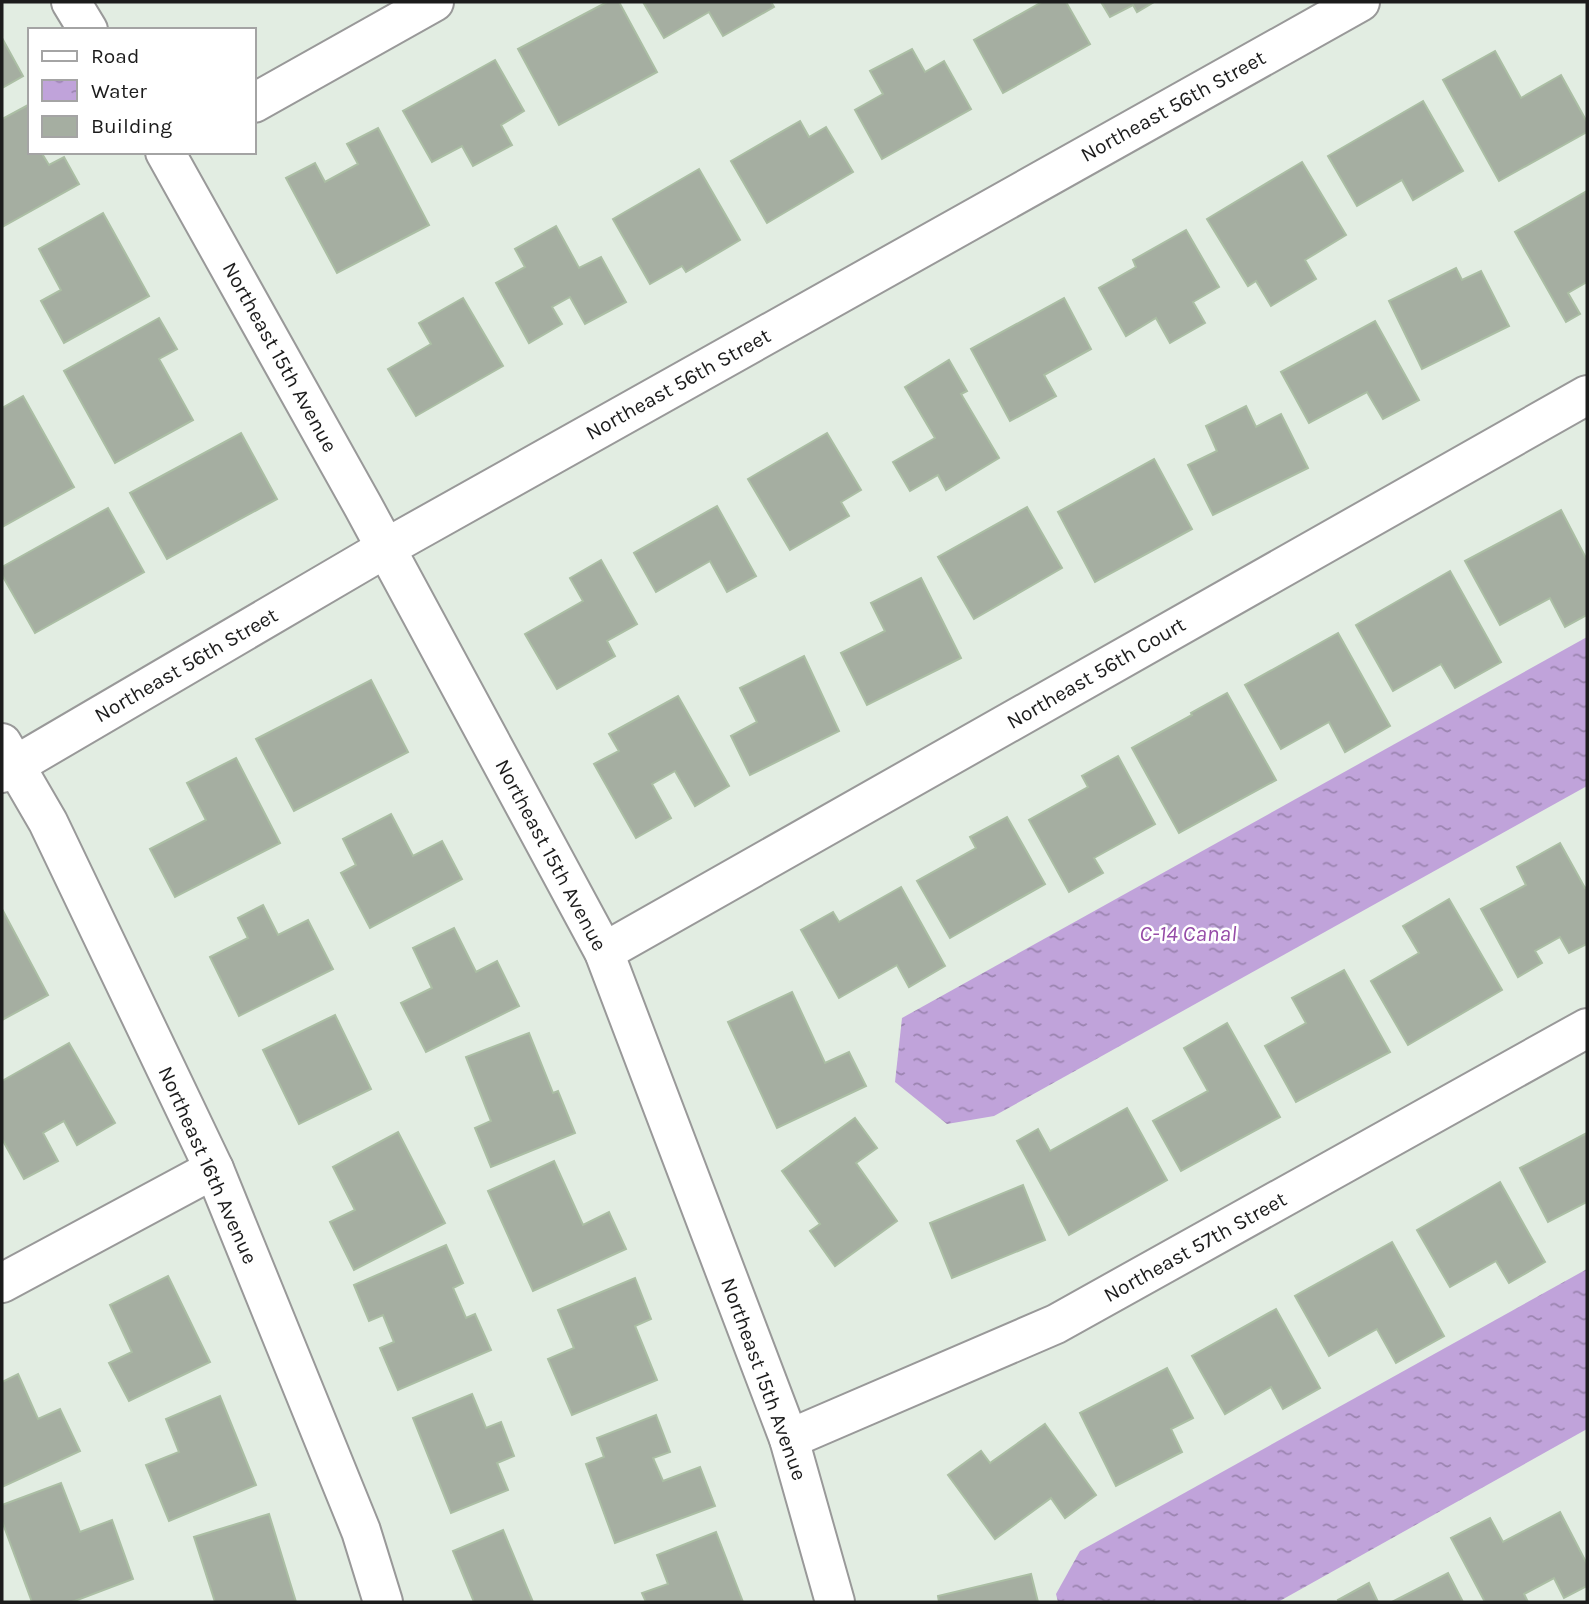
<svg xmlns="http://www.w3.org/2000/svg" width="1589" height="1604" viewBox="0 0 1589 1604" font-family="Karla,sans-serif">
<defs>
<pattern id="water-ripples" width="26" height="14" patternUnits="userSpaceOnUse" patternTransform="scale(1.75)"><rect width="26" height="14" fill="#c0a3da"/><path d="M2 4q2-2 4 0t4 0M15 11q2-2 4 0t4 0" fill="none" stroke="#9b84b0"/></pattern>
</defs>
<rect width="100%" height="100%" fill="#e2ede2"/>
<g fill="url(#water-ripples)">
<path d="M1587 637V786L994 1116 947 1124 895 1082 902 1018Z"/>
<path d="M1587 1269V1429L1278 1602H1058L1056 1594 1080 1551Z"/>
</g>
<g fill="#a5aea1" stroke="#abbea4" stroke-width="2">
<path d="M607 2H619L657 72 559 125 518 49Z"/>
<path d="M643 2H771L774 7 723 36 709 12 664 38Z"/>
<path d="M1042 2H1066L1090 44 1003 93 974 40Z"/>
<path d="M1101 2H1154L1137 12 1133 5 1110 17Z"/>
<path d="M2 38 23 76 2 88Z"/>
<path d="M912 49 925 72 944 61 971 109 882 159 855 110 883 94 870 71Z"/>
<path d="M1495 51 1521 98 1561 75 1587 122V132L1499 181 1443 80Z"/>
<path d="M495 60 524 111 501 125 512 145 473 166 462 146 432 162 403 111Z"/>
<path d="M1423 101 1463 171 1413 200 1402 180 1357 206 1328 156Z"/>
<path d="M30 104V152H41L49 165 64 157 79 184 2 227V119Z"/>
<path d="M800 121 809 137 826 127 853 172 767 223 731 161Z"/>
<path d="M378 128 429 225 337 273 286 178 315 163 325 182 358 164 347 144Z"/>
<path d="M1302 162 1346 235 1305 260 1316 279 1271 306 1256 281 1248 286 1207 219Z"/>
<path d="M699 169 740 240 686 272 682 266 650 284 613 219Z"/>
<path d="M1587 191V282L1568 293 1580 314 1566 322 1515 232Z"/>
<path d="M103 213 149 296 64 343 41 301 61 290 39 249Z"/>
<path d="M556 226 579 268 601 257 626 302 585 324 570 297 552 307 562 324 529 343 496 283 525 267 515 249Z"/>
<path d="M1186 230 1219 287 1193 302 1205 323 1170 343 1156 318 1126 336 1099 288 1136 267 1133 260Z"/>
<path d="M1456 268 1462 280 1481 271 1509 326 1422 369 1389 301Z"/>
<path d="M463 298 503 366 416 416 388 369 431 344 419 323Z"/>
<path d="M1064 298 1091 349 1044 375 1056 396 1010 421 971 349Z"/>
<path d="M159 318 177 349 159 359 193 420 115 463 64 371Z"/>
<path d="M1375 321 1419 400 1383 419 1367 392 1309 423 1281 372Z"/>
<path d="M949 360 967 391 961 394 999 458 946 490 938 475 910 491 893 462 935 438 905 387Z"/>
<path d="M23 396 74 487 2 527V408Z"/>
<path d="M1246 406 1256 427 1281 414 1308 468 1213 515 1188 465 1217 451 1206 426Z"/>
<path d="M241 433 277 499 167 559 130 493Z"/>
<path d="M827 433 861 490 841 502 849 516 790 550 748 479Z"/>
<path d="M1154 459 1192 529 1095 582 1058 512Z"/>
<path d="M717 506 756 576 727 592 710 561 656 592 634 553Z"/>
<path d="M1027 507 1062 568 974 619 938 557Z"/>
<path d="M108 508 144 572 35 633 2 575V567Z"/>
<path d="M1561 510 1587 560V615L1565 627 1550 598 1500 625 1465 561Z"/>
<path d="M601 560 637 624 607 641 615 656 557 689 525 634 583 601 570 578Z"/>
<path d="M1450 571 1501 662 1455 688 1441 664 1393 691 1356 625Z"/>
<path d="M921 578 961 658 867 705 841 653 885 631 871 603Z"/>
<path d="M1338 633 1390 726 1345 752 1329 722 1281 749 1245 685Z"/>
<path d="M804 656 839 731 750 775 731 736 757 722 740 688Z"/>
<path d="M371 680 408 752 294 811 256 739Z"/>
<path d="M1227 693 1276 780 1179 833 1132 748 1192 715 1191 713Z"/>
<path d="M678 696 729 786 695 806 675 771 652 784 671 818 636 838 594 764 619 751 609 734Z"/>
<path d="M1118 756 1155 824 1094 858 1103 873 1069 892 1029 820 1088 787 1082 776Z"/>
<path d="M236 758 280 843 175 897 150 849 206 820 187 783Z"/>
<path d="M391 814 413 856 442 841 462 879 370 928 341 873 356 865 343 839Z"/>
<path d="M1007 817 1045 884 950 938 917 881 976 848 970 837Z"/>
<path d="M1560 843 1585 888 1587 887V944L1569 953 1560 937 1535 951 1542 963 1518 977 1481 909 1526 885 1517 867Z"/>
<path d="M901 887 945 966 909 987 897 965 839 998 801 930 833 912 839 922Z"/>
<path d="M1449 899 1502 990 1408 1045 1371 981 1419 953 1403 926Z"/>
<path d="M263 905 278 935 308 920 333 969 239 1016 210 957 248 938 238 918Z"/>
<path d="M2 909 48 995 2 1020Z"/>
<path d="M454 928 476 972 497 961 519 1006 426 1052 401 1003 432 988 413 948Z"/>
<path d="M1344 970 1390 1052 1296 1102 1265 1046 1306 1023 1292 998Z"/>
<path d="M792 992 825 1063 849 1052 866 1086 777 1128 728 1022Z"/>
<path d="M335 1015 371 1089 299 1124 263 1050Z"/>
<path d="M1227 1023 1280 1117 1181 1171 1153 1121 1208 1091 1184 1048Z"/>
<path d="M529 1033 553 1093 558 1091 575 1133 491 1167 475 1128 491 1121 466 1057Z"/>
<path d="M69 1043 115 1123 77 1145 64 1121 43 1133 58 1161 24 1179 2 1139V1081Z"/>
<path d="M1127 1108 1167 1180 1069 1235 1017 1141 1038 1129 1050 1151Z"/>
<path d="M855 1118 877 1148 856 1163 897 1221 835 1266 810 1231 820 1224 782 1171Z"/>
<path d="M398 1132 445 1223 354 1270 330 1222 355 1210 333 1167Z"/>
<path d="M1587 1133V1202L1548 1222 1520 1168Z"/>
<path d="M554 1161 583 1225 609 1212 626 1249 533 1291 488 1191Z"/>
<path d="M1500 1182 1545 1262 1509 1283 1496 1261 1450 1287 1417 1230Z"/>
<path d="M1023 1185 1045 1240 952 1278 930 1223Z"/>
<path d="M1392 1242 1444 1336 1396 1363 1377 1329 1329 1356 1295 1296Z"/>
<path d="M446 1245 463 1283 453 1288 466 1318 475 1314 491 1350 398 1390 380 1348 394 1342 383 1315 369 1321 354 1285Z"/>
<path d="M168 1276 210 1362 129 1401 109 1363 132 1352 110 1305Z"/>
<path d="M635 1278 651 1319 635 1326 657 1380 572 1415 548 1359 574 1348 558 1310Z"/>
<path d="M1276 1309 1320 1388 1283 1409 1271 1387 1225 1414 1192 1356Z"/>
<path d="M1167 1368 1193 1418 1171 1429 1182 1452 1116 1486 1080 1413Z"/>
<path d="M18 1374 38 1419 60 1409 80 1451 2 1487V1382Z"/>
<path d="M472 1394 486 1428 501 1422 514 1456 497 1463 508 1490 451 1513 413 1418Z"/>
<path d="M220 1396 256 1485 169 1521 146 1465 179 1452 166 1419Z"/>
<path d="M656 1415 670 1452 653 1458 663 1481 700 1467 715 1506 615 1543 586 1464 604 1457 597 1438Z"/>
<path d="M1045 1424 1096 1495 1065 1518 1051 1498 995 1539 948 1475 981 1451 990 1463Z"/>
<path d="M61 1483 80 1532 112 1520 133 1579 72 1602H32L2 1521V1505Z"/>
<path d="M1560 1512 1587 1564V1586L1564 1598 1554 1578 1524 1594 1528 1602H1485L1451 1538 1490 1518 1503 1542Z"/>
<path d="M269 1514 296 1602H215L194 1537Z"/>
<path d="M503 1530 533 1602H474L453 1551Z"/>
<path d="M716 1532 743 1602H646L642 1593 668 1584 657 1555Z"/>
<path d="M1448 1573 1463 1602H1392Z"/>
<path d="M1031 1574 1038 1602H939L938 1596Z"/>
<path d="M1369 1583 1378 1602H1339L1338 1600Z"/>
</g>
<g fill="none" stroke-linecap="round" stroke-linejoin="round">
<defs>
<g id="minor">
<path d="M71 2 88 30"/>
<path d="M254 103 434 2"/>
<path d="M165 152 363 506 604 952 789 1439 835 1602"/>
<path d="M2 743 48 822 214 1169 361 1531 383 1602"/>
<path d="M604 952 1587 395"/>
<path d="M2 1283 214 1169"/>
<path d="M789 1439 1056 1324 1587 1028"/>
</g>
<path id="tertiary" d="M2 773 386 548 1360 2"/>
</defs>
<use href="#minor" stroke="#999" stroke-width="42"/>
<use href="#tertiary" stroke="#999" stroke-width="42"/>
<use href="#minor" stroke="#fff" stroke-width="38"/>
<use href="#tertiary" stroke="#fff" stroke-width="38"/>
</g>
<g text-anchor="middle" stroke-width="5" stroke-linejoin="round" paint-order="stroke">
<g font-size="21" fill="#1c1c1c" stroke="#fff">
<text transform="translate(1173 106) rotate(-29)" y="7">Northeast 56th Street</text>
<text transform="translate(280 357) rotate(61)" y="7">Northeast 15th Avenue</text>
<text transform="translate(678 384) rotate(-29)" y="7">Northeast 56th Street</text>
<text transform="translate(186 665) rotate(-30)" y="7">Northeast 56th Street</text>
<text transform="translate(1096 673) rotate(-30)" y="7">Northeast 56th Court</text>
<text transform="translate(551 855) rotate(62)" y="7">Northeast 15th Avenue</text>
<text transform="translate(208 1165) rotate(66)" y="7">Northeast 16th Avenue</text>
<text transform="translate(1195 1247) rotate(-29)" y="7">Northeast 57th Street</text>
<text transform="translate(764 1379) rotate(70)" y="7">Northeast 15th Avenue</text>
</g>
<g font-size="23" font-style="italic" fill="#964ca8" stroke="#fff">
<text x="1188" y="941">C-14 Canal</text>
</g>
</g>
<rect width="1589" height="1604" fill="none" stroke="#1c1c1c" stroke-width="7"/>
<rect x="28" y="28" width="228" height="126" fill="#ffffff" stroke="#a4a4a4" stroke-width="2"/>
<rect x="42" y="51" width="35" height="10" fill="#ffffff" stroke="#a4a4a4" stroke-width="2"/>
<text x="91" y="63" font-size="21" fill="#1c1c1c">Road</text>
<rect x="42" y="80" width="35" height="21" fill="url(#water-ripples)" stroke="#a4a4a4" stroke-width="2"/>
<text x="91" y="98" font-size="21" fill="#1c1c1c">Water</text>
<rect x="42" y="116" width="35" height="21" fill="#a5aea1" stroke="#a4a4a4" stroke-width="2"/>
<text x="91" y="133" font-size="21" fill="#1c1c1c">Building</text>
</svg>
